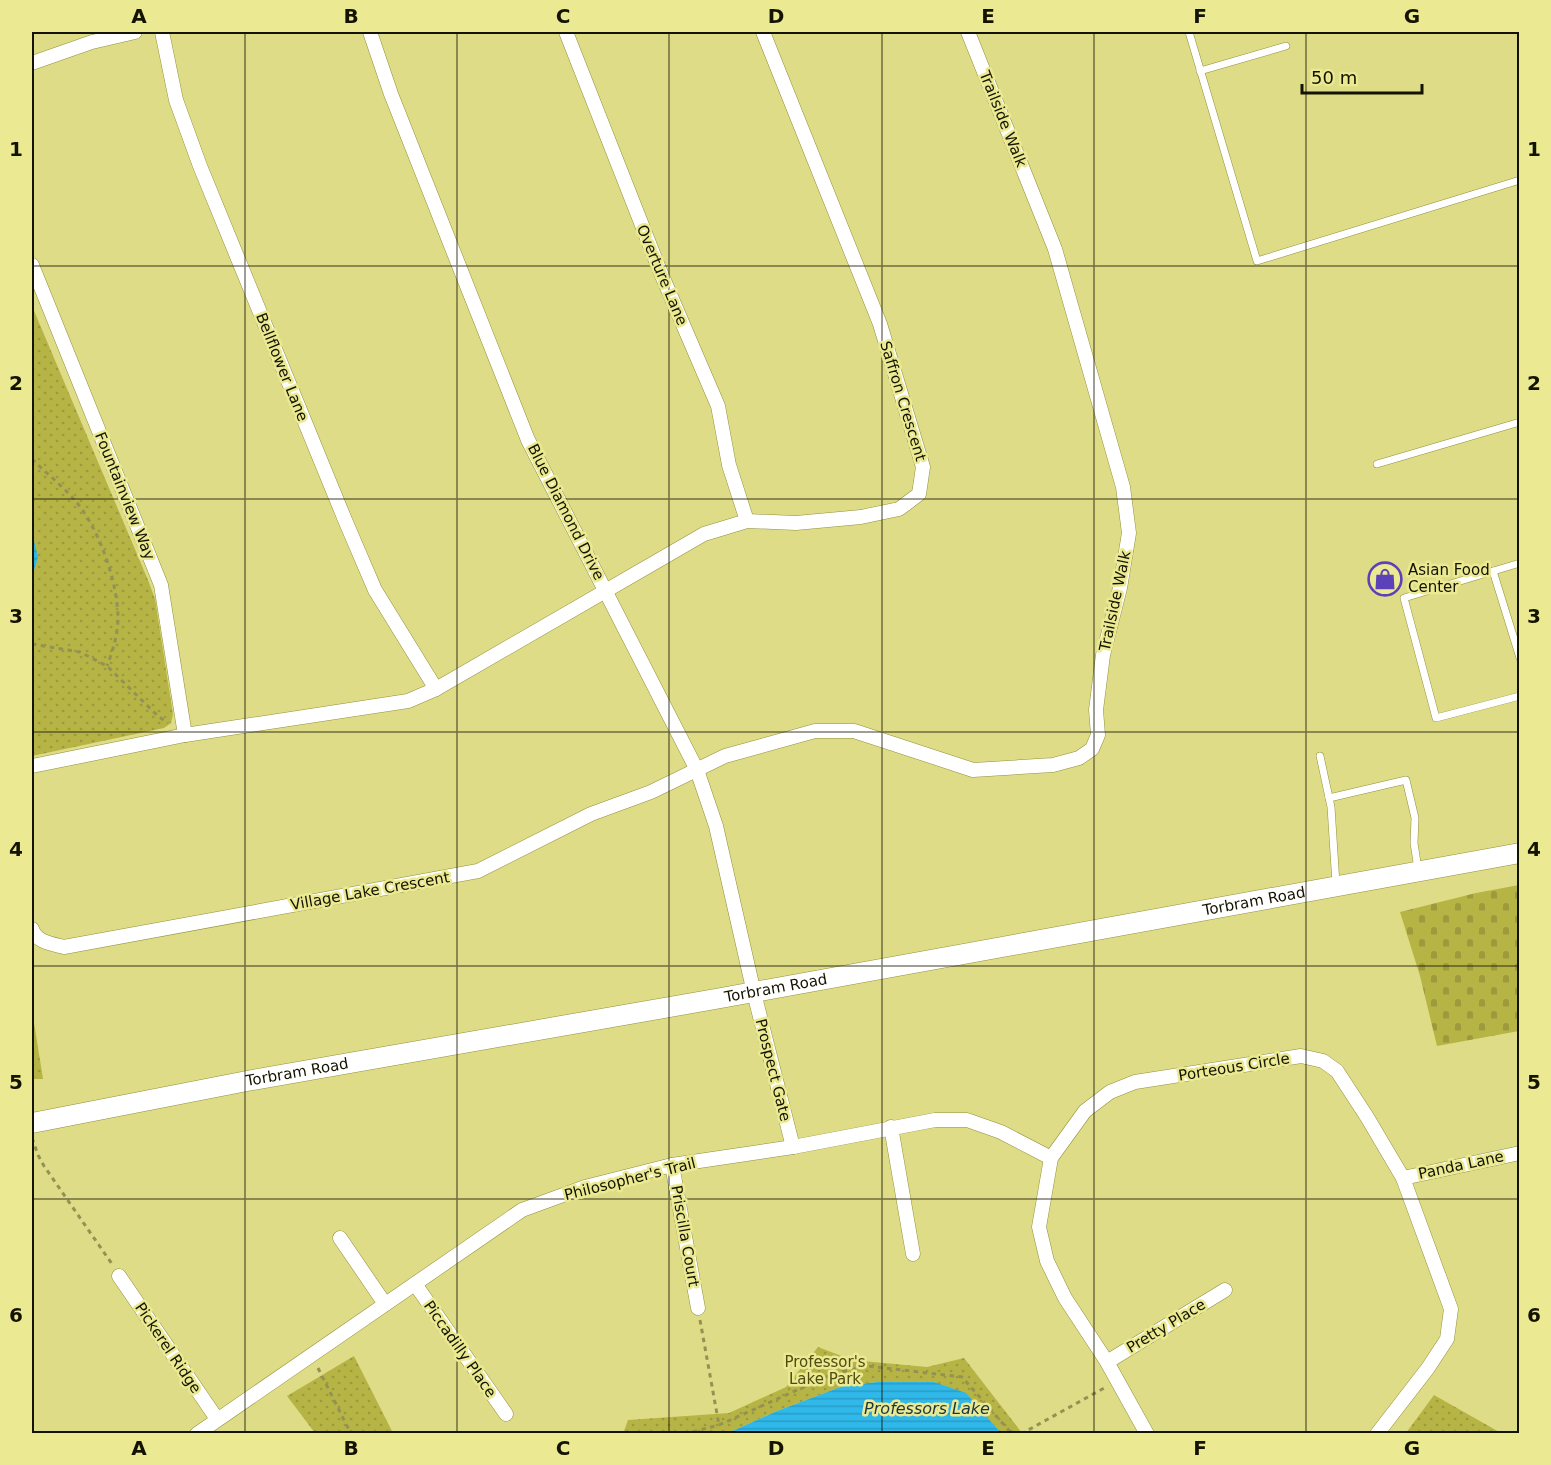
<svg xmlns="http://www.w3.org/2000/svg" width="1551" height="1465" viewBox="0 0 1551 1465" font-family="'DejaVu Sans',sans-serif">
<defs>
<pattern id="cemetery-stones" width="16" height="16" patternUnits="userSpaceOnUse" patternTransform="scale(1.5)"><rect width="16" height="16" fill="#b7b446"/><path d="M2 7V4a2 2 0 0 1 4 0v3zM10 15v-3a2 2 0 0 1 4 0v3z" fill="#9c9a3c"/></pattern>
<pattern id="park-dots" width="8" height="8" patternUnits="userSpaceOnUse" patternTransform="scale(1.5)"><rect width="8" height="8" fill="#b7b446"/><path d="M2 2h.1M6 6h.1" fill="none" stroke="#9c9a3c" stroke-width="1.8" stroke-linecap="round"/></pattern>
<pattern id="water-rules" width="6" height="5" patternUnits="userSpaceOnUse" patternTransform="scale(1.5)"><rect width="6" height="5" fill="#2fb8e9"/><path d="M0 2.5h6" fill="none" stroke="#299dc6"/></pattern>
</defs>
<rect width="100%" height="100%" fill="#dedc86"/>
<path fill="url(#cemetery-stones)" d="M1519 885V1031L1437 1046 1420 976 1400 912 1476 893Z"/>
<g fill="url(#park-dots)">
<path d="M32 306 148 580 155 599 173 714 171 723 164 728 32 756Z"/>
<path d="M32 1010 43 1079H32Z"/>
<path d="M818 1347 852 1360 927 1367 964 1358 1022 1433H1001L966 1394 934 1382H877L843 1386 777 1411 728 1433 623 1434 628 1420 729 1413 786 1387Z"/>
<path d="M354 1356 393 1433H315L287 1396Z"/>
<path d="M1434 1395 1501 1433H1406Z"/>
</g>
<g fill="url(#water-rules)">
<path d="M32 533 38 557 32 577Z"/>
<path d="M877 1382H934L966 1393 1001 1433H728L777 1411 843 1386Z"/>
</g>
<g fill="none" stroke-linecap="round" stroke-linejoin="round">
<defs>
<g id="service">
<path d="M1189 32 1257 261 1520 180"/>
<path d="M1200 71 1286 46"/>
<path d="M1377 464 1520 422"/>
<path d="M1520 563 1404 598 1436 718 1520 696"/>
<path d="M1493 571 1520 658"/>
<path d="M1320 756 1331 807 1336 884"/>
<path d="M1329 798 1406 780 1415 818 1414 843 1418 869"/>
</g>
<g id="minor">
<path d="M162 32 176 100 200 166 345 520 375 590 436 689"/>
<path d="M370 32 391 94 528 440 697 770 716 826 754 993 793 1147"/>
<path d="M566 32 660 271 718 406 729 465 747 521"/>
<path d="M32 63 92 42 135 32"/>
<path d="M32 265 161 585 185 735"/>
<path d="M32 766 185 735 408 701 436 689 704 534 747 521 796 523 861 517 899 509 919 494 923 467 880 324 763 32"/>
<path d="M32 929C36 942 52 944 64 947L478 871 591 814 651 792 725 756 815 731H854L973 770 1053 765 1079 758 1092 749 1098 735 1096 710 1103 655 1120 588 1129 533 1123 487 1055 249 968 32"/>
<path d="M891 1127 913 1254"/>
<path d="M672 1165 698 1308"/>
<path d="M1403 1178 1520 1153"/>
<path d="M340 1238 385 1304"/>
<path d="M119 1276 217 1419"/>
<path d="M415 1284 506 1414"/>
<path d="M1107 1362 1225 1290"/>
<path d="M197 1434 522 1210 585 1187 672 1165 793 1147 935 1120H967L1001 1132 1051 1158"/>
<path d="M1147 1434 1107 1362 1065 1298 1047 1261 1039 1227 1051 1158 1085 1111 1110 1092 1135 1082 1301 1056 1323 1061 1337 1071 1367 1117 1403 1178 1451 1309 1447 1339 1428 1368 1377 1434"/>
</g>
<g id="secondary">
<path id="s1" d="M32 1123 247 1081 721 998 1520 853"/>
</g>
</defs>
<use href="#service" stroke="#93913b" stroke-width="8"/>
<use href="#minor" stroke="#93913b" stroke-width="15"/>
<use href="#secondary" stroke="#93913b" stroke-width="21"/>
<g stroke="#939254" stroke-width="3" stroke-dasharray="4.5 4.5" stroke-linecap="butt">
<path d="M32 459C45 472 60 484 72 497 98 525 117 579 118 617 118 633 113 651 107 666"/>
<path d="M32 644 80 652 107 666 159 717 168 723"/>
<path d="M32 1138 38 1155 44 1166 112 1264"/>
<path d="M700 1320 719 1425"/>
<path d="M318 1368 351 1434"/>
<path d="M684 1434 719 1425 833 1374 868 1366 962 1377 1012 1434"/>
<path d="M1021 1434 1106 1387"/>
</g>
<use href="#service" stroke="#fff" stroke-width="7"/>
<use href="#minor" stroke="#fff" stroke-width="14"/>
<use href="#secondary" stroke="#fff" stroke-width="20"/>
</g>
<path fill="none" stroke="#141300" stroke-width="1.5" stroke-opacity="0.55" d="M245 32V1434M457 32V1434M669 32V1434M882 32V1434M1094 32V1434M1306 32V1434M32 266H1520M32 499H1520M32 732H1520M32 966H1520M32 1199H1520"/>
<defs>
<symbol id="shop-ring" viewBox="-11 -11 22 22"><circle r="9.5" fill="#ebea93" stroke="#5c41b9" stroke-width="1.5"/><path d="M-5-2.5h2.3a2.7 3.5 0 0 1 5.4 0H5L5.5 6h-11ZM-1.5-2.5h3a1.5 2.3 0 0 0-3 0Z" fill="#5c41b9"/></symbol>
</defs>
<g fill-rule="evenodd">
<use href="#shop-ring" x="1366" y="560" width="38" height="38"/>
</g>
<g text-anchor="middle" stroke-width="5" stroke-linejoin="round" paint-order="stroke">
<g font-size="15" fill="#141300" stroke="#ebea93">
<text transform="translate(1003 119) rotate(68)" y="5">Trailside Walk</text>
<text transform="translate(662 275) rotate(67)" y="5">Overture Lane</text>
<text transform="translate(282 367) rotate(68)" y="5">Bellflower Lane</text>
<text transform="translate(903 401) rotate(73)" y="5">Saffron Crescent</text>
<text transform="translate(125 496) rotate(68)" y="5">Fountainview Way</text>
<text transform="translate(566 512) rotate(63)" y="5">Blue Diamond Drive</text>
<text transform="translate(1115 601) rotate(-78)" y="5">Trailside Walk</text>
<text transform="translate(370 891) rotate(-10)" y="5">Village Lake Crescent</text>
<text dy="5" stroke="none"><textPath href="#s1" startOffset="1242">Torbram Road</textPath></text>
<text dy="5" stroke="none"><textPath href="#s1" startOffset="756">Torbram Road</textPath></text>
<text transform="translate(1234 1067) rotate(-9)" y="5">Porteous Circle</text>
<text transform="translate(773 1070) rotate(76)" y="5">Prospect Gate</text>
<text dy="5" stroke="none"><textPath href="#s1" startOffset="270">Torbram Road</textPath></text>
<text transform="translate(1461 1165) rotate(-12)" y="5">Panda Lane</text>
<text transform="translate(630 1179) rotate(-14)" y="5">Philosopher's Trail</text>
<text transform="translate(685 1236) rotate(80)" y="5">Priscilla Court</text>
<text transform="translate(1166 1326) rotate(-31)" y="5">Pretty Place</text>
<text transform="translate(168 1348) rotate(56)" y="5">Pickerel Ridge</text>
<text transform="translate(460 1349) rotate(55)" y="5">Piccadilly Place</text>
</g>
<g font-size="15" fill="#141300" stroke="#ebea93" text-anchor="start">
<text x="1408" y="575">Asian Food<tspan x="1408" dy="17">Center</tspan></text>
</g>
<g font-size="15" fill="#4d4b10" stroke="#ebea93">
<text x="825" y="1367">Professor's<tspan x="825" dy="17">Lake Park</tspan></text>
</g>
<g font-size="16" font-style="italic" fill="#1a3540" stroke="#ebea93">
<text x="927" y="1414">Professors Lake</text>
</g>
</g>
<rect width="1551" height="1465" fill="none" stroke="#ebea93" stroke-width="66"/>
<path d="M1302 84v9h120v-9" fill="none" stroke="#141300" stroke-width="3"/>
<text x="1311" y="84" font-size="18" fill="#141300" stroke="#ebea93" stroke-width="4.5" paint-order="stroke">50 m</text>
<rect x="33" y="33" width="1485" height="1399" fill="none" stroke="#141300" stroke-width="2"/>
<g font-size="20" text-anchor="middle" font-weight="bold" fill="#141300">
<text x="139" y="23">A</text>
<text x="351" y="23">B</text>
<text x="563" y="23">C</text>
<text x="776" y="23">D</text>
<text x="988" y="23">E</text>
<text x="1200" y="23">F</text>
<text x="1412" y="23">G</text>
<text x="16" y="156">1</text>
<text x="1534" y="156">1</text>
<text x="16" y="390">2</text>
<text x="1534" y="390">2</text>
<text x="16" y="623">3</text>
<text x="1534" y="623">3</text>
<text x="16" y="856">4</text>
<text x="1534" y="856">4</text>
<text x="16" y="1089">5</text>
<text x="1534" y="1089">5</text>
<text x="16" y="1322">6</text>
<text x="1534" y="1322">6</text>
<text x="139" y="1455">A</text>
<text x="351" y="1455">B</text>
<text x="563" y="1455">C</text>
<text x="776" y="1455">D</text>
<text x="988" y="1455">E</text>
<text x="1200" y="1455">F</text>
<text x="1412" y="1455">G</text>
</g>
</svg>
